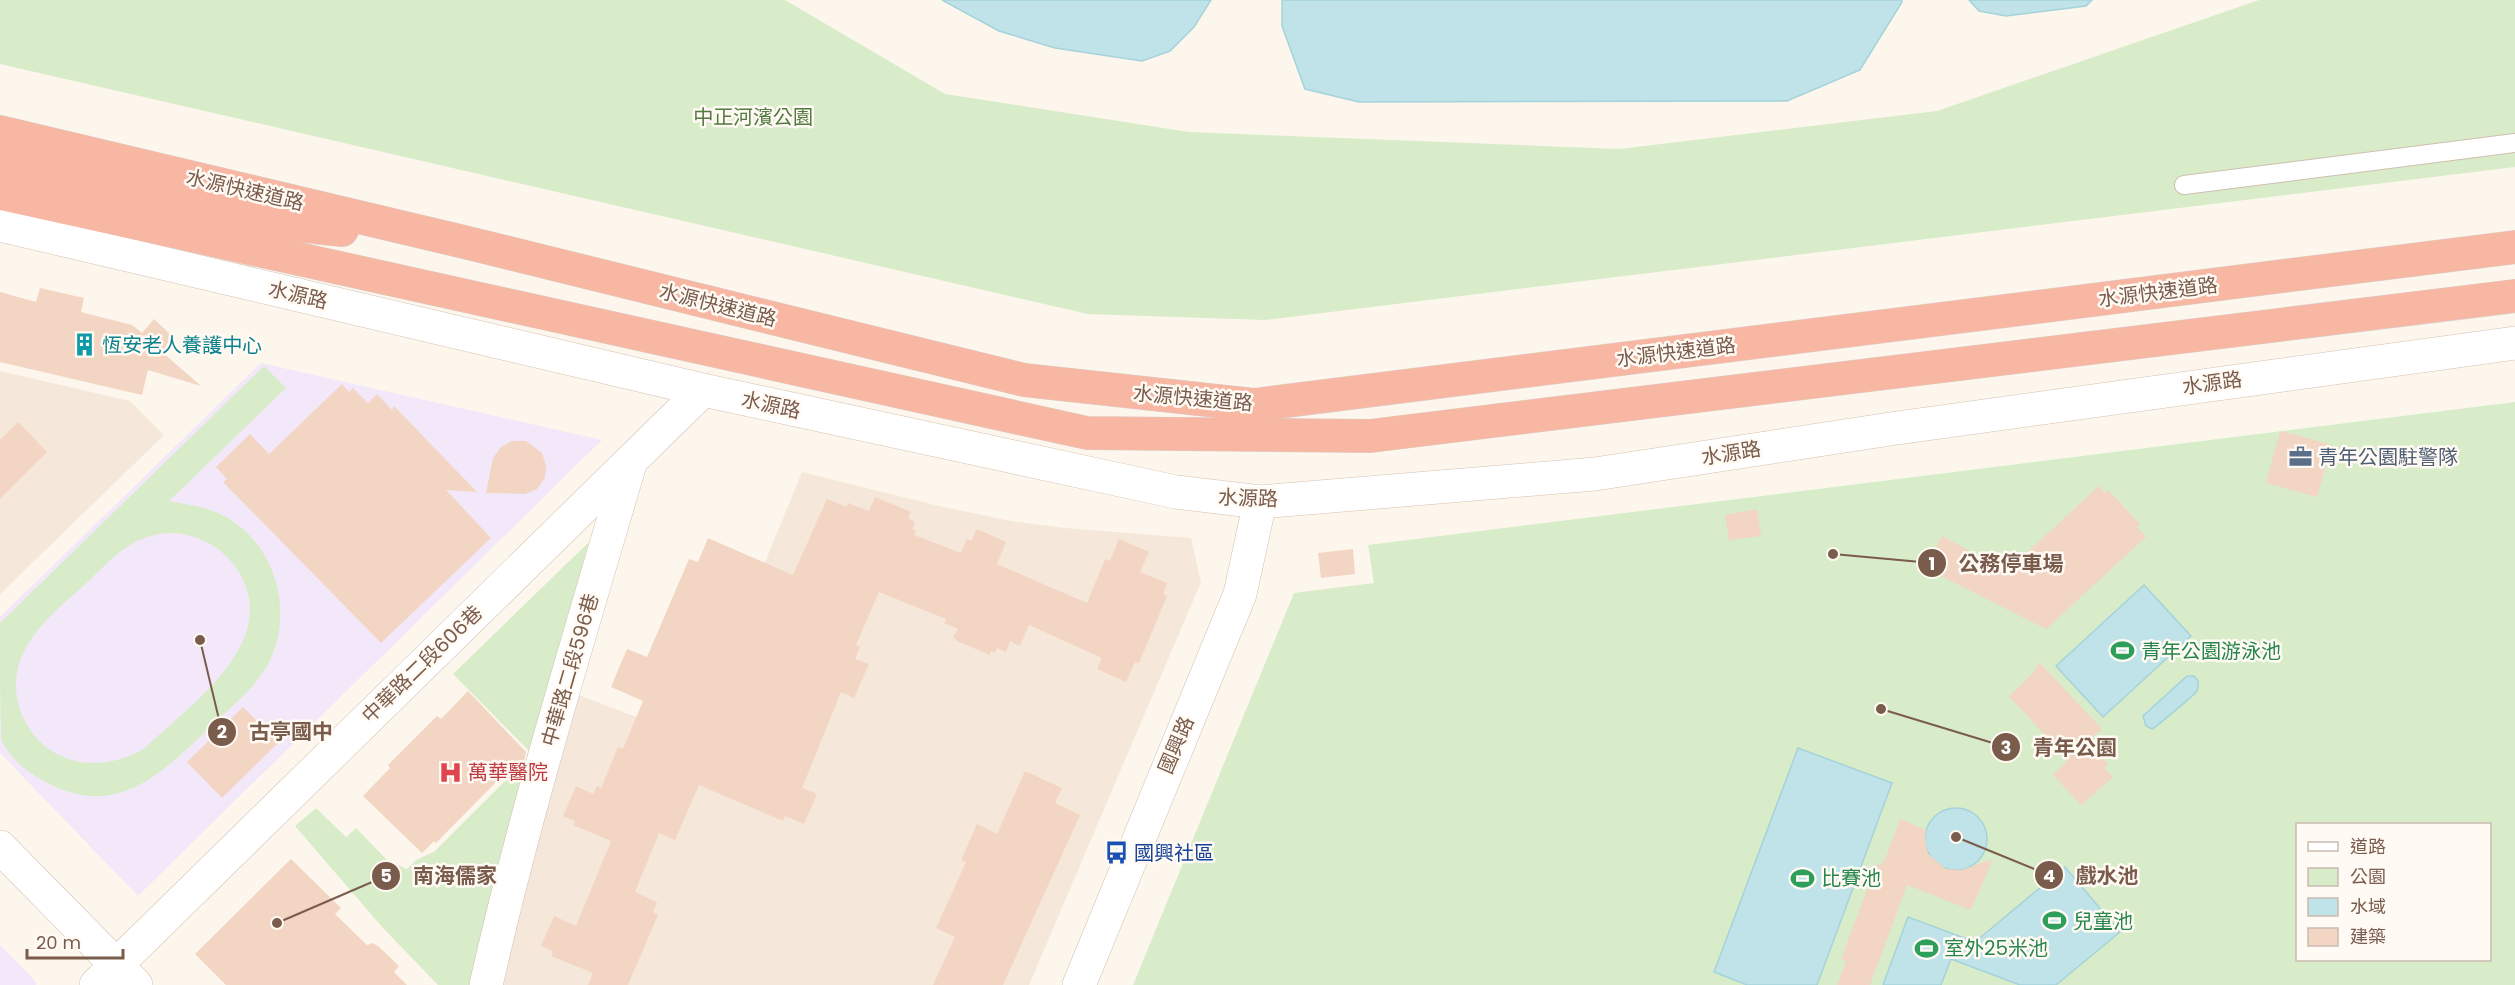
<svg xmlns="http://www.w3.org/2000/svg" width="2515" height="985" viewBox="0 0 2515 985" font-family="Poppins,'Noto Sans TC',sans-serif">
<rect width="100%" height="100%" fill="#fdf6ec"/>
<g fill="#f5e8da">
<path d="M0 371 130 401 164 435 0 594Z"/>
<path d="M802 472 939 506 1011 521 1065 528 1191 538 1201 582 1029 985H498L579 695 665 728 711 694Z"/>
</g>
<g fill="#f3e8fa">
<path d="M261 363 602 440 138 896 0 753V617Z"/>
<path d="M0 945 36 982V985H0Z"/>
</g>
<g fill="#d8ecc9" fill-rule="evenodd">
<path d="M0 0H785L945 94 1189 132 1619 149 1937 111 2259 0H2515V167L1265 320 1088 314 0 64Z"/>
<path d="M264 366 286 388 169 501C187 505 205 506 222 515 273 540 295 608 270 660 257 687 231 707 210 727 162 774 115 821 44 781 27 772 10 759 2 741 0 730 0 642 0 623ZM176 533C201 536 223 548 237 569 284 641 191 704 145 748 101 775 44 766 22 715 15 699 14 679 20 661 32 627 65 603 91 579 117 553 137 532 176 533Z"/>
<path d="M2515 402V985H1133L1294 593 1374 583 1368 545ZM2298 824H2490V960H2298Z"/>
<path d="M589 542 530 752 453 674Z"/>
<path d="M526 760 472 985H438L383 928 295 826 316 808 346 837 356 828 388 861 407 869 416 860 434 852Z"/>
</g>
<g fill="#bfe3e8" stroke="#a5d3da" stroke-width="1.5">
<path d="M942 0H1211L1194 27 1170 51 1142 61 1055 48 999 31Z"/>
<path d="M1282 0H1902V2L1860 70 1787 101 1359 102 1305 89 1282 26Z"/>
<path d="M1969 0H2092L2086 6 2006 16 1979 11Z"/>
<path d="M2144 585 2191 636 2103 717 2056 666Z"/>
<path d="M2187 676H2194L2198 681C2198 685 2199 687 2197 691 2194 695 2155 728 2152 729L2146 726 2143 716Z"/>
<path d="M1798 748 1892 783 1817 985H1747L1714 972Z"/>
<circle cx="1956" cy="839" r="31"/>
<path d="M2065 867 2120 932 2056 985H2020L1951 959 1941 985H1883L1908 917 1975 942Z"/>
</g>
<g fill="#f3d5c3">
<path d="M40 288 84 298 81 312 132 325 142 333 154 319 175 339 162 352 201 386 148 370 142 395 0 362V292L36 302Z"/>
<path d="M342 384 349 392 353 388 368 403 377 394 392 410 394 406 477 492 446 490 491 538 381 643 223 482 227 479 216 467 250 434 269 454Z"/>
<path d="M18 422 47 452 0 499V440Z"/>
<path d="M2280 431 2332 445 2317 497 2266 483Z"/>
<path d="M512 441H526L542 453 546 465 545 478 537 489 525 494 486 493 493 458 501 447Z"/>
<path d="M2099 486 2105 493 2108 490 2140 524 2137 527 2146 537 2046 629 1925 568 1942 536 2007 571Z"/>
<path d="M875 497 911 512 908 518 915 522 912 529 916 531 914 535 961 553 967 539 971 541 977 529 1006 542 997 564 1087 603 1105 559 1110 561 1119 539 1149 552 1140 572 1167 583 1163 594 1167 596 1139 663 1135 662 1126 682 1097 669 1102 658 1029 625 1020 646 1010 641 1006 652 997 648 995 653 991 651 990 655 957 641 953 637 958 629 944 623 946 619 879 592 856 645 860 647 855 659 869 664 854 698 841 692 802 788 817 794 804 824 785 816 783 821 699 785 675 840 659 833 635 892 657 902 653 912 658 915 628 985H588L593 973 551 956 553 951 541 946 554 916 576 926 611 841 573 825 575 821 563 816 576 786 593 794 597 786 601 788 618 747 623 749 643 701 611 687 627 649 647 657 689 559 698 562 708 538 793 575 827 499 847 507 848 503 869 511Z"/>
<path d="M1757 509 1761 536 1729 540 1725 515Z"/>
<path d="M1353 549 1355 574 1321 578 1318 553Z"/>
<path d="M2039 662 2102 729 2087 742 2108 764 2104 768 2113 777 2081 805 2053 775 2068 760 2009 696 2033 673Z"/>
<path d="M468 691 526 752 524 762 507 779 503 775 436 843 434 841 422 853 363 796 390 768 388 765 437 716 441 719Z"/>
<path d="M243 707 279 742 222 798 187 762Z"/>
<path d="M1025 771 1062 788 1055 803 1080 815 1003 985H933L955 937 936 928 966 862 961 860 977 824 997 834Z"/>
<path d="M1900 819 1926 830 1925 839 1928 854 1946 869 1962 870 1993 859 1971 910 1907 885 1870 985H1837L1846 961 1841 959 1877 864 1881 865 1886 857Z"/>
<path d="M291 859 341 908 335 914 367 945 372 943 378 946 399 966 394 972 407 985H226L195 954Z"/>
</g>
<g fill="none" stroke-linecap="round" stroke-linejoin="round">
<defs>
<path id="lane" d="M2184 185 2515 143"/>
<g id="street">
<path d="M96 985 703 390"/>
<path d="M486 985C526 809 579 637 630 464"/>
<path d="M1079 985 1240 594 1260 502"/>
</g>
<g id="secondary">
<path d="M0 225 703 390 1176 492 1260 502 1595 474 1897 428 2515 343"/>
<path d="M0 847 136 985"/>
</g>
<g id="highway">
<path d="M0 132 460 241 1024 380 1254 405 2515 247"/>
<path d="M0 165C113 192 226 220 342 230"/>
<path d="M0 193 1087 433 1370 436 2515 296"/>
</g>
</defs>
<use href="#lane" stroke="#d1beb0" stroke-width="20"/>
<use href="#street" stroke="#d1beb0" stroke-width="34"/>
<use href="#secondary" stroke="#d6c0b0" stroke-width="34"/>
<use href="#highway" stroke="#dad1cd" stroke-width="34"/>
<use href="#lane" stroke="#fff" stroke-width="18"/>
<use href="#street" stroke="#fff" stroke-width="33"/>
<use href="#secondary" stroke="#fff" stroke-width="33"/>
<use href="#highway" stroke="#f7b7a3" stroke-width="33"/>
</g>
<defs>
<symbol id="building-bare" viewBox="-9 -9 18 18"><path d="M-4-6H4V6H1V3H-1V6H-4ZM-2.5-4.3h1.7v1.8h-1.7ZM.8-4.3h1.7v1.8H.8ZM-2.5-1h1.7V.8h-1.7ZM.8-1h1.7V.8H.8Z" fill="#0f9aa8" stroke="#fffaf3" stroke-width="2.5" paint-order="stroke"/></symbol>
<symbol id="office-bare" viewBox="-9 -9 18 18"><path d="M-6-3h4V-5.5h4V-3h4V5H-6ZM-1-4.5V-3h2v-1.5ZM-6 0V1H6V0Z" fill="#5c6f8a" stroke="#fffaf3" stroke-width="2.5" paint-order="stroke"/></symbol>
<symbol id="stadium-bare" viewBox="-9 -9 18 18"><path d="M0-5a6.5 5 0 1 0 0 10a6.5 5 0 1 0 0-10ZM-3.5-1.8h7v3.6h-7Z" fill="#2e9e5b" stroke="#fffaf3" stroke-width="2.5" paint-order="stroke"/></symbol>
<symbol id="hospital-bare" viewBox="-9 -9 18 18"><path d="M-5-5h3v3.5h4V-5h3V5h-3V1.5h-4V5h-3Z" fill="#e0444e" stroke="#fffaf3" stroke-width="2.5" paint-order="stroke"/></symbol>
<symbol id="bus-bare" viewBox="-9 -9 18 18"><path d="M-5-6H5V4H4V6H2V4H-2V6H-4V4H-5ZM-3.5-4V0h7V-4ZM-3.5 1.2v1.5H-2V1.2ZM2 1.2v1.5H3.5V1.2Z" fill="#1a4fb4" stroke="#fffaf3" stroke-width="2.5" paint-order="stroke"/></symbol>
</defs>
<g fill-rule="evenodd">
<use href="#building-bare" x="68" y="328" width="33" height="33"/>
<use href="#office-bare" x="2284" y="440" width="33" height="33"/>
<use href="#stadium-bare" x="2106" y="634" width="33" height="33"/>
<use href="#hospital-bare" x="434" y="756" width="33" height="33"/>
<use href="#bus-bare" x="1100" y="836" width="33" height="33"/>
<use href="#stadium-bare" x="1786" y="862" width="33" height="33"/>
<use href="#stadium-bare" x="2038" y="904" width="33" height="33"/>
<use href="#stadium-bare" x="1910" y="932" width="33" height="33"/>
</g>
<g text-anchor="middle" stroke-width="5" stroke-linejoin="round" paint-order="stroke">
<g font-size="20" fill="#537a41" stroke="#fffaf3">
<text x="753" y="124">中正河濱公園</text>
</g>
<g font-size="20" fill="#7a5c4d" stroke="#fffaf3">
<text transform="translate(245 190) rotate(13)" y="7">水源快速道路</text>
<text transform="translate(2158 292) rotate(-7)" y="7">水源快速道路</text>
<text transform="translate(298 295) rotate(13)" y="7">水源路</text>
<text transform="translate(718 305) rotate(14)" y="7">水源快速道路</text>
<text transform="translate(1676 352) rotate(-7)" y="7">水源快速道路</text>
<text transform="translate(2212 383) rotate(-8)" y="7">水源路</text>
<text transform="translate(1193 398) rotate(5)" y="7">水源快速道路</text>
<text transform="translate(771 405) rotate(12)" y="7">水源路</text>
<text transform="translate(1731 453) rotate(-9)" y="7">水源路</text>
<text transform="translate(1248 498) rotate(2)" y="7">水源路</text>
<text transform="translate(422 664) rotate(-44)" y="7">中華路二段606巷</text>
<text transform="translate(570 670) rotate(-74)" y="7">中華路二段596巷</text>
<text transform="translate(1176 745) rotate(-67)" y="7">國興路</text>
</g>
<g font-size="20" fill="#0d838f" stroke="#fffaf3" text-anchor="start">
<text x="102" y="352">恆安老人養護中心</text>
</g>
<g font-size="20" fill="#4e5e75" stroke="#fffaf3" text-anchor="start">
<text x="2318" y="464">青年公園駐警隊</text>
</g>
<g font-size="20" fill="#27864d" stroke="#fffaf3" text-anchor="start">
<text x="2141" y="658">青年公園游泳池</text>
<text x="1821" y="885">比賽池</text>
<text x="2073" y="928">兒童池</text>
<text x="1944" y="955">室外25米池</text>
</g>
<g font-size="20" fill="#be3a42" stroke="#fffaf3" text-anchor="start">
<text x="468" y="779">萬華醫院</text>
</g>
<g font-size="20" fill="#164399" stroke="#fffaf3" text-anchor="start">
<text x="1134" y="860">國興社區</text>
</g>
</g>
<path fill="none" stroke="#7a5c4d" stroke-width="2" d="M1833 554L1932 563M200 640L222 732M1881 709L2006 747M1956 837L2049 875M277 923L386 876"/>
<g fill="#7a5c4d" stroke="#fffaf3" stroke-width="2">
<circle cx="1833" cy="554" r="6"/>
<circle cx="200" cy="640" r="6"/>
<circle cx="1881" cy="709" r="6"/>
<circle cx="1956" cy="837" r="6"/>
<circle cx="277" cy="923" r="6"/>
<circle cx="1932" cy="563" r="15"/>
<circle cx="222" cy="732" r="15"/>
<circle cx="2006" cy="747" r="15"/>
<circle cx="2049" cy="875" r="15"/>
<circle cx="386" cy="876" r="15"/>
</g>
<g font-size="18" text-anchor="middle" font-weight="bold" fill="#fff">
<text x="1932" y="570">1</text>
<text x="222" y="738">2</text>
<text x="2006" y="754">3</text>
<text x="2049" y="882">4</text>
<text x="386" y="882">5</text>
</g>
<g font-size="21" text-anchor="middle" font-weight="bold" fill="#7a5c4d" stroke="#fffaf3" stroke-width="5" stroke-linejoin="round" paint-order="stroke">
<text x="2011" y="571">公務停車場</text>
<text x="291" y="739">古亭國中</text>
<text x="2075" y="755">青年公園</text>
<text x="2107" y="883">戲水池</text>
<text x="455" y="883">南海儒家</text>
</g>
<rect x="2296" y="823" width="195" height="138" fill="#fffaf3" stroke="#cabbb1" stroke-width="1.5"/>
<rect x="2308" y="842" width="30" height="9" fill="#ffffff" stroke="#cabbb1" stroke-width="1.5"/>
<text x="2350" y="853" font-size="18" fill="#7a5c4d">道路</text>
<rect x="2308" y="868" width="30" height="18" fill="#d8ecc9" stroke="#cabbb1" stroke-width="1.5"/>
<text x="2350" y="883" font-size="18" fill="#7a5c4d">公園</text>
<rect x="2308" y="898" width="30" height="18" fill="#bfe3e8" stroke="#cabbb1" stroke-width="1.5"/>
<text x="2350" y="913" font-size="18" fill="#7a5c4d">水域</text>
<rect x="2308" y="928" width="30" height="18" fill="#f3d5c3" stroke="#cabbb1" stroke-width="1.5"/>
<text x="2350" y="943" font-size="18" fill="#7a5c4d">建築</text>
<path d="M27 949v9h96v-9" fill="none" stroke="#7a5c4d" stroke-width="3"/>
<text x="36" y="949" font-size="18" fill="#7a5c4d" stroke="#fffaf3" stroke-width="4.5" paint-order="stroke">20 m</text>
</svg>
